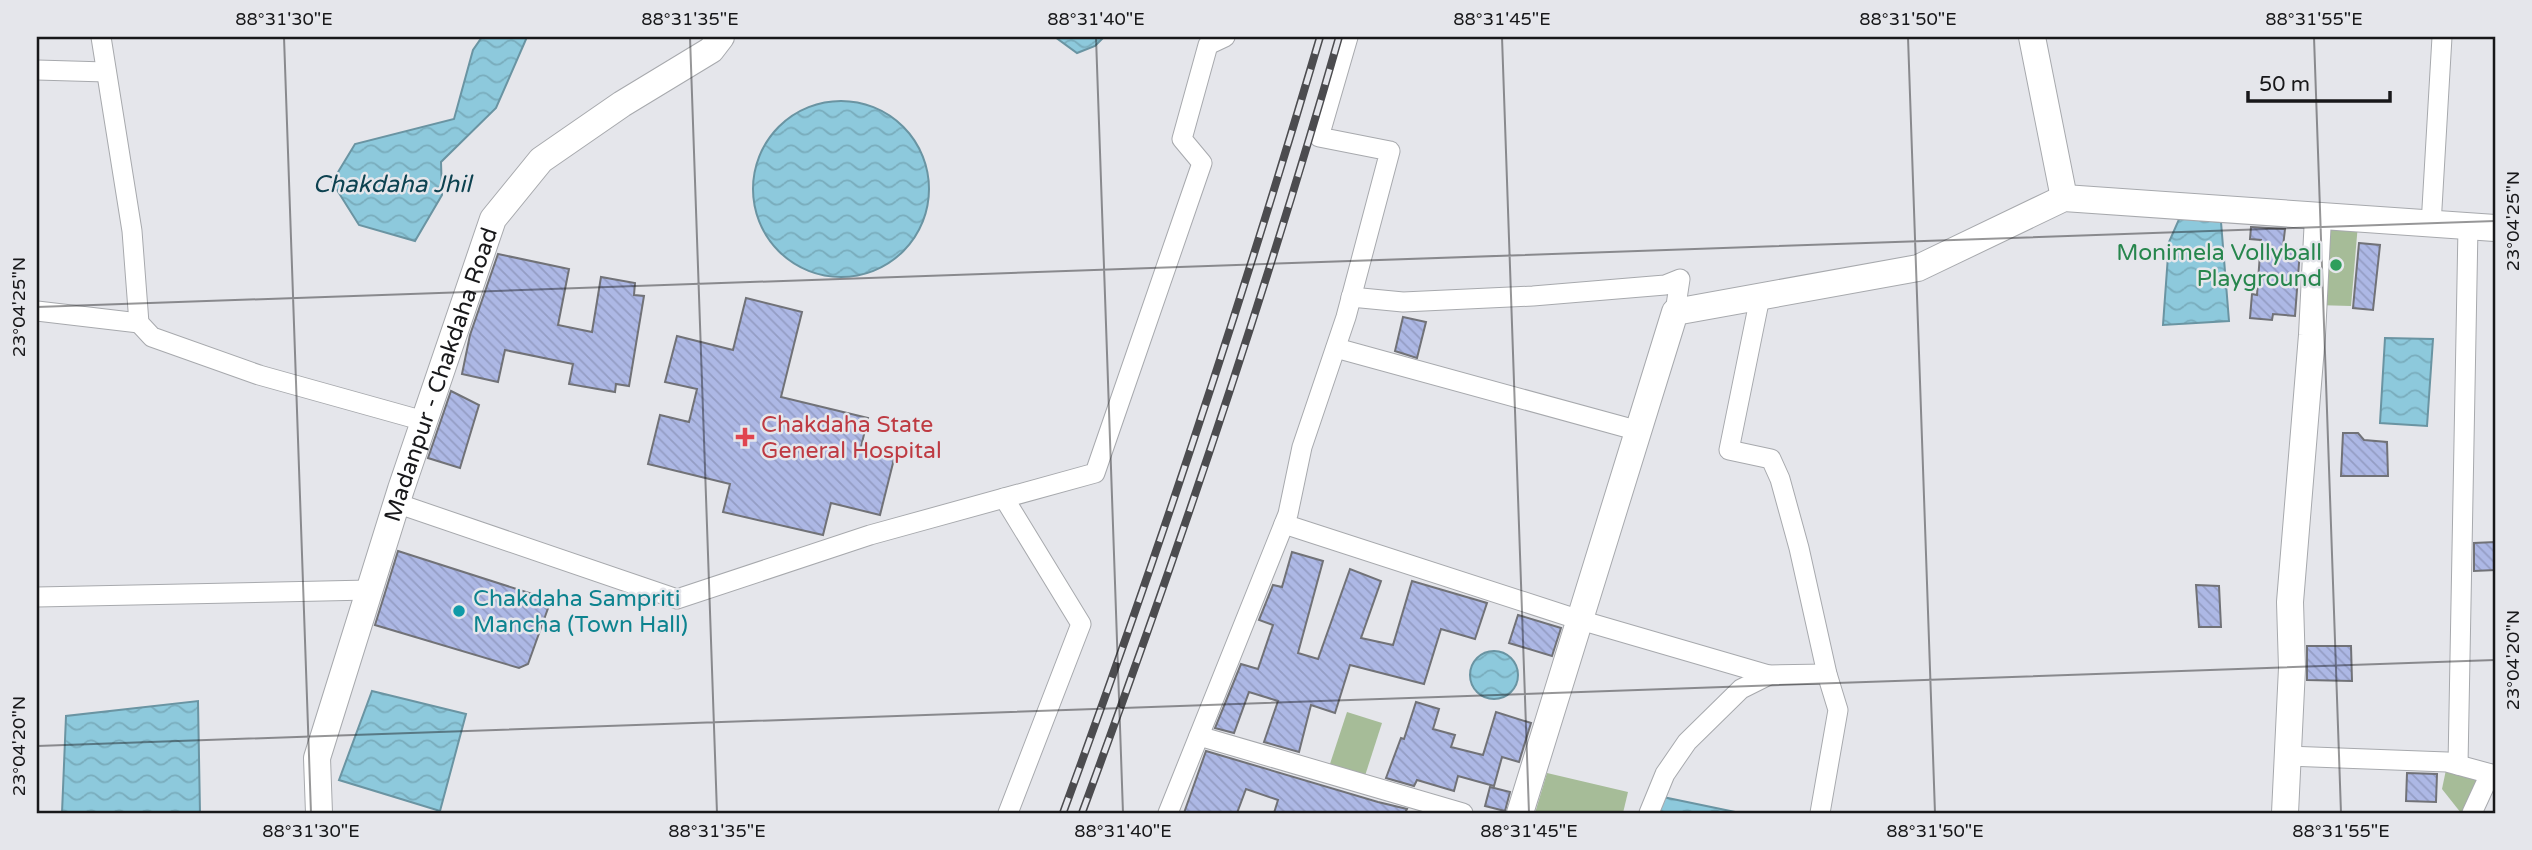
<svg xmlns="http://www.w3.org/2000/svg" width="2532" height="850" viewBox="0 0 2532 850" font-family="'Varela Round',sans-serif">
<defs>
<pattern id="water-waves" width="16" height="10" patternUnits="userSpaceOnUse" patternTransform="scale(1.75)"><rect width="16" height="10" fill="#8dc9dc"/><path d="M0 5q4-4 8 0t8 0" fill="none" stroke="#79acbc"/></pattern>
<pattern id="building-back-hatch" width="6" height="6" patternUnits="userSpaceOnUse" patternTransform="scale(1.75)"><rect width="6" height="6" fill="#adb8e5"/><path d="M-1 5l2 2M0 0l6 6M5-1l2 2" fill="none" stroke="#949dc4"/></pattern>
</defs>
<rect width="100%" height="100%" fill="#e5e6eb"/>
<g fill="#a6bc98">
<path d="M2321 221 2358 224 2351 306 2315 305Z"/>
<path d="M1347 712 1382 723 1362 785 1327 773Z"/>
<path d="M2447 765 2487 776 2470 813H2461L2442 789Z"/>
<path d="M1547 773 1628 792 1623 813H1535Z"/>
</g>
<g fill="url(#water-waves)" stroke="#6a94a2" stroke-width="2">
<path d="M482 37H527L496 108 441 162 442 195 415 241 359 225 332 182 355 144 454 119 473 50Z"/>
<path d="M1055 37H1104L1095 46 1077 53Z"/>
<circle cx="841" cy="189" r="88"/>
<path d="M2180 217 2221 222 2229 321 2163 325 2169 242Z"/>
<path d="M2385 338 2433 339 2427 426 2380 423Z"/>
<circle cx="1494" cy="675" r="24"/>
<path d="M372 691 466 714 440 811 339 780Z"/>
<path d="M198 701 200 813H62L66 716Z"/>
<path d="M1663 797 1740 813H1659Z"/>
</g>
<g fill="url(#building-back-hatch)" stroke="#717277" stroke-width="2">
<path d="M2251 227 2285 229 2283 247 2300 250 2295 316 2273 314 2272 320 2250 318 2252 294 2257 295 2261 240 2250 239Z"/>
<path d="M2359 243 2380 245 2373 310 2353 308Z"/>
<path d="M498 254 569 269 558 325 592 332 601 277 635 283 634 295 644 296 629 386 616 384 615 392 569 384 573 364 505 350 498 382 462 374 470 335Z"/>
<path d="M746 298 802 312 781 397 868 418 860 451 894 459 880 515 831 503 823 535 723 512 730 484 648 464 660 415 689 422 697 389 665 382 677 336 733 350Z"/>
<path d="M1403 317 1426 322 1417 358 1395 351Z"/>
<path d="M451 391 479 405 460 468 428 458Z"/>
<path d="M2343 433H2358L2364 440 2387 442 2388 476H2341Z"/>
<path d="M2495 542V570L2474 571V543Z"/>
<path d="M398 551 551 600 528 664 519 668 375 625Z"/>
<path d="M1292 552 1323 561 1298 653 1318 659 1350 569 1381 581 1361 638 1393 645 1412 581 1487 603 1475 639 1441 629 1424 684 1350 665 1335 713 1311 705 1299 752 1264 742 1278 701 1249 692 1234 733 1215 728 1241 664 1258 669 1273 625 1259 620 1273 585 1282 587Z"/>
<path d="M2196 585 2219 586 2221 627H2199Z"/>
<path d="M1518 615 1561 628 1552 656 1509 643Z"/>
<path d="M2307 646H2351L2352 681 2307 680Z"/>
<path d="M1416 702 1439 709 1433 729 1455 735 1451 747 1483 755 1496 712 1531 723 1519 762 1502 757 1494 786 1458 776 1454 791 1417 780 1414 786 1386 778 1401 738 1404 739Z"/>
<path d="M1206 751 1378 802 1407 809 1405 813H1274L1278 800 1246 789 1237 813H1184Z"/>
<path d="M2407 773 2437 774 2436 802 2406 801Z"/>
<path d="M1490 787 1510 792 1505 811 1485 806Z"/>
</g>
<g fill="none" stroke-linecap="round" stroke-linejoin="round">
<defs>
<g id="minor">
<path d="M101 37 132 231 139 323 152 337 259 375 424 421"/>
<path d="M37 70 106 72"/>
<path d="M2431 225 2442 37"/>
<path d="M1351 297 1403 302 1533 296 1665 285 1680 279 1675 312"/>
<path d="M1760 297 1729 450 1771 459 1780 479 1799 548 1827 674 1838 710 1820 813"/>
<path d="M37 311 139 323"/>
<path d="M1336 348 1639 431"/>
<path d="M1004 498 1081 624 1008 813"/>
<path d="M396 503 677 599 870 535 1095 473 1202 163 1182 139 1208 45 1225 37"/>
<path d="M1284 524 1580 620 1769 675 1741 689 1687 742 1665 774 1649 813"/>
<path d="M37 597 369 590"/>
<path d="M1769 675 1827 674"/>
<path d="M1199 736 1463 813"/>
<path d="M2287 756 2447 762 2495 775"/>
<path d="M2458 765 2468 227"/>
<path d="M1168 813 1288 514 1302 447 1346 317 1390 151 1319 137 1348 37"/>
<path d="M2472 813 2490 774"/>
</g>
<g id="secondary">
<path d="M2032 37 2064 198"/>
<path id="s1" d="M319 813 317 758 401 489 493 219 541 160 622 104 711 50 721 37"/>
<path d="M1520 813 1675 312 1918 268 2064 198 2495 228"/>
<path d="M2285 813 2292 668 2290 602 2312 335 2318 217"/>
</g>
</defs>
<use href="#minor" stroke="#a7a9ad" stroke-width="21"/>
<use href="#secondary" stroke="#a7a9ad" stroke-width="28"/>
<use href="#minor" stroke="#fff" stroke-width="19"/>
<use href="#secondary" stroke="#fff" stroke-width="26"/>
<defs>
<g id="rail">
<path d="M1063 813C1157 557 1243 299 1320 37"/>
<path d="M1082 813C1176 558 1264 299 1339 37"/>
</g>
</defs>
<use href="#rail" stroke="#4c4c4f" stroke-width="8"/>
<use href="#rail" stroke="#e5e6eb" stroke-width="5" stroke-dasharray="16" stroke-linecap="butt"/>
</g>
<path fill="none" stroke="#18181a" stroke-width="2" stroke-opacity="0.45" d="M284 37 311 813M690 37 717 813M1096 37 1123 813M1502 37 1529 813M1908 37 1935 813M2314 37 2341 813M37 307 2495 221M37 746 2495 660"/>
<circle fill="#2e9e5b" stroke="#e5e6eb" stroke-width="2.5" cx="2336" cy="265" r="7"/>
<path fill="#e0444e" stroke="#e5e6eb" stroke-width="2.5" d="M741.5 426.5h7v7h7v7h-7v7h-7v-7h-7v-7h7z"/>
<circle fill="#0f9aa8" stroke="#e5e6eb" stroke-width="2.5" cx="459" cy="611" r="7"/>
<g text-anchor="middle" stroke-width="5" stroke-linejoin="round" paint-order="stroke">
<g font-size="23" fill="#27864d" stroke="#e5e6eb" text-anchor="end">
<text x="2322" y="260">Monimela Vollyball<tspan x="2322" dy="26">Playground</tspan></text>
</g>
<g font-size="23" fill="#18181a" stroke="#e5e6eb">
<text dy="8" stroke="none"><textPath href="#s1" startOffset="458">Madanpur - Chakdaha Road</textPath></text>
</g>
<g font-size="23" fill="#be3a42" stroke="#e5e6eb" text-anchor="start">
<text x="761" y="432">Chakdaha State<tspan x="761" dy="26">General Hospital</tspan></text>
</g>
<g font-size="23" fill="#0d838f" stroke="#e5e6eb" text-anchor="start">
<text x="473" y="606">Chakdaha Sampriti<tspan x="473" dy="26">Mancha (Town Hall)</tspan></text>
</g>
<g font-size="24" font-style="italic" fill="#0d4250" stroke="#e5e6eb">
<text x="392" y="192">Chakdaha Jhil</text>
</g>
</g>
<rect width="2532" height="850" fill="none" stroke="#e5e6eb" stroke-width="77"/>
<path d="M2248 91v10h142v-10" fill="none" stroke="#18181a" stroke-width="3.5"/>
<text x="2259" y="91" font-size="21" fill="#18181a" stroke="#e5e6eb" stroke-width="5" paint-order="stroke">50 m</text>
<rect x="38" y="38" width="2456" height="774" fill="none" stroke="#18181a" stroke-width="2.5"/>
<g font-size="18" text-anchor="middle" fill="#18181a">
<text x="284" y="25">88°31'30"E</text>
<text x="690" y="25">88°31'35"E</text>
<text x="1096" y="25">88°31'40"E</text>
<text x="1502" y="25">88°31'45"E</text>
<text x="1908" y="25">88°31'50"E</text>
<text x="2314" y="25">88°31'55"E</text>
<text transform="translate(2513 221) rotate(-90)" y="6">23°04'25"N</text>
<text transform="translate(19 307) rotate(-90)" y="6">23°04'25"N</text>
<text transform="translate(2513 660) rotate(-90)" y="6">23°04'20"N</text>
<text transform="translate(19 746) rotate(-90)" y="6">23°04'20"N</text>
<text x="311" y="837">88°31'30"E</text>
<text x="717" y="837">88°31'35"E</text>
<text x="1123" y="837">88°31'40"E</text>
<text x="1529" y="837">88°31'45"E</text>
<text x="1935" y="837">88°31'50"E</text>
<text x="2341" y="837">88°31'55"E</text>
</g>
</svg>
